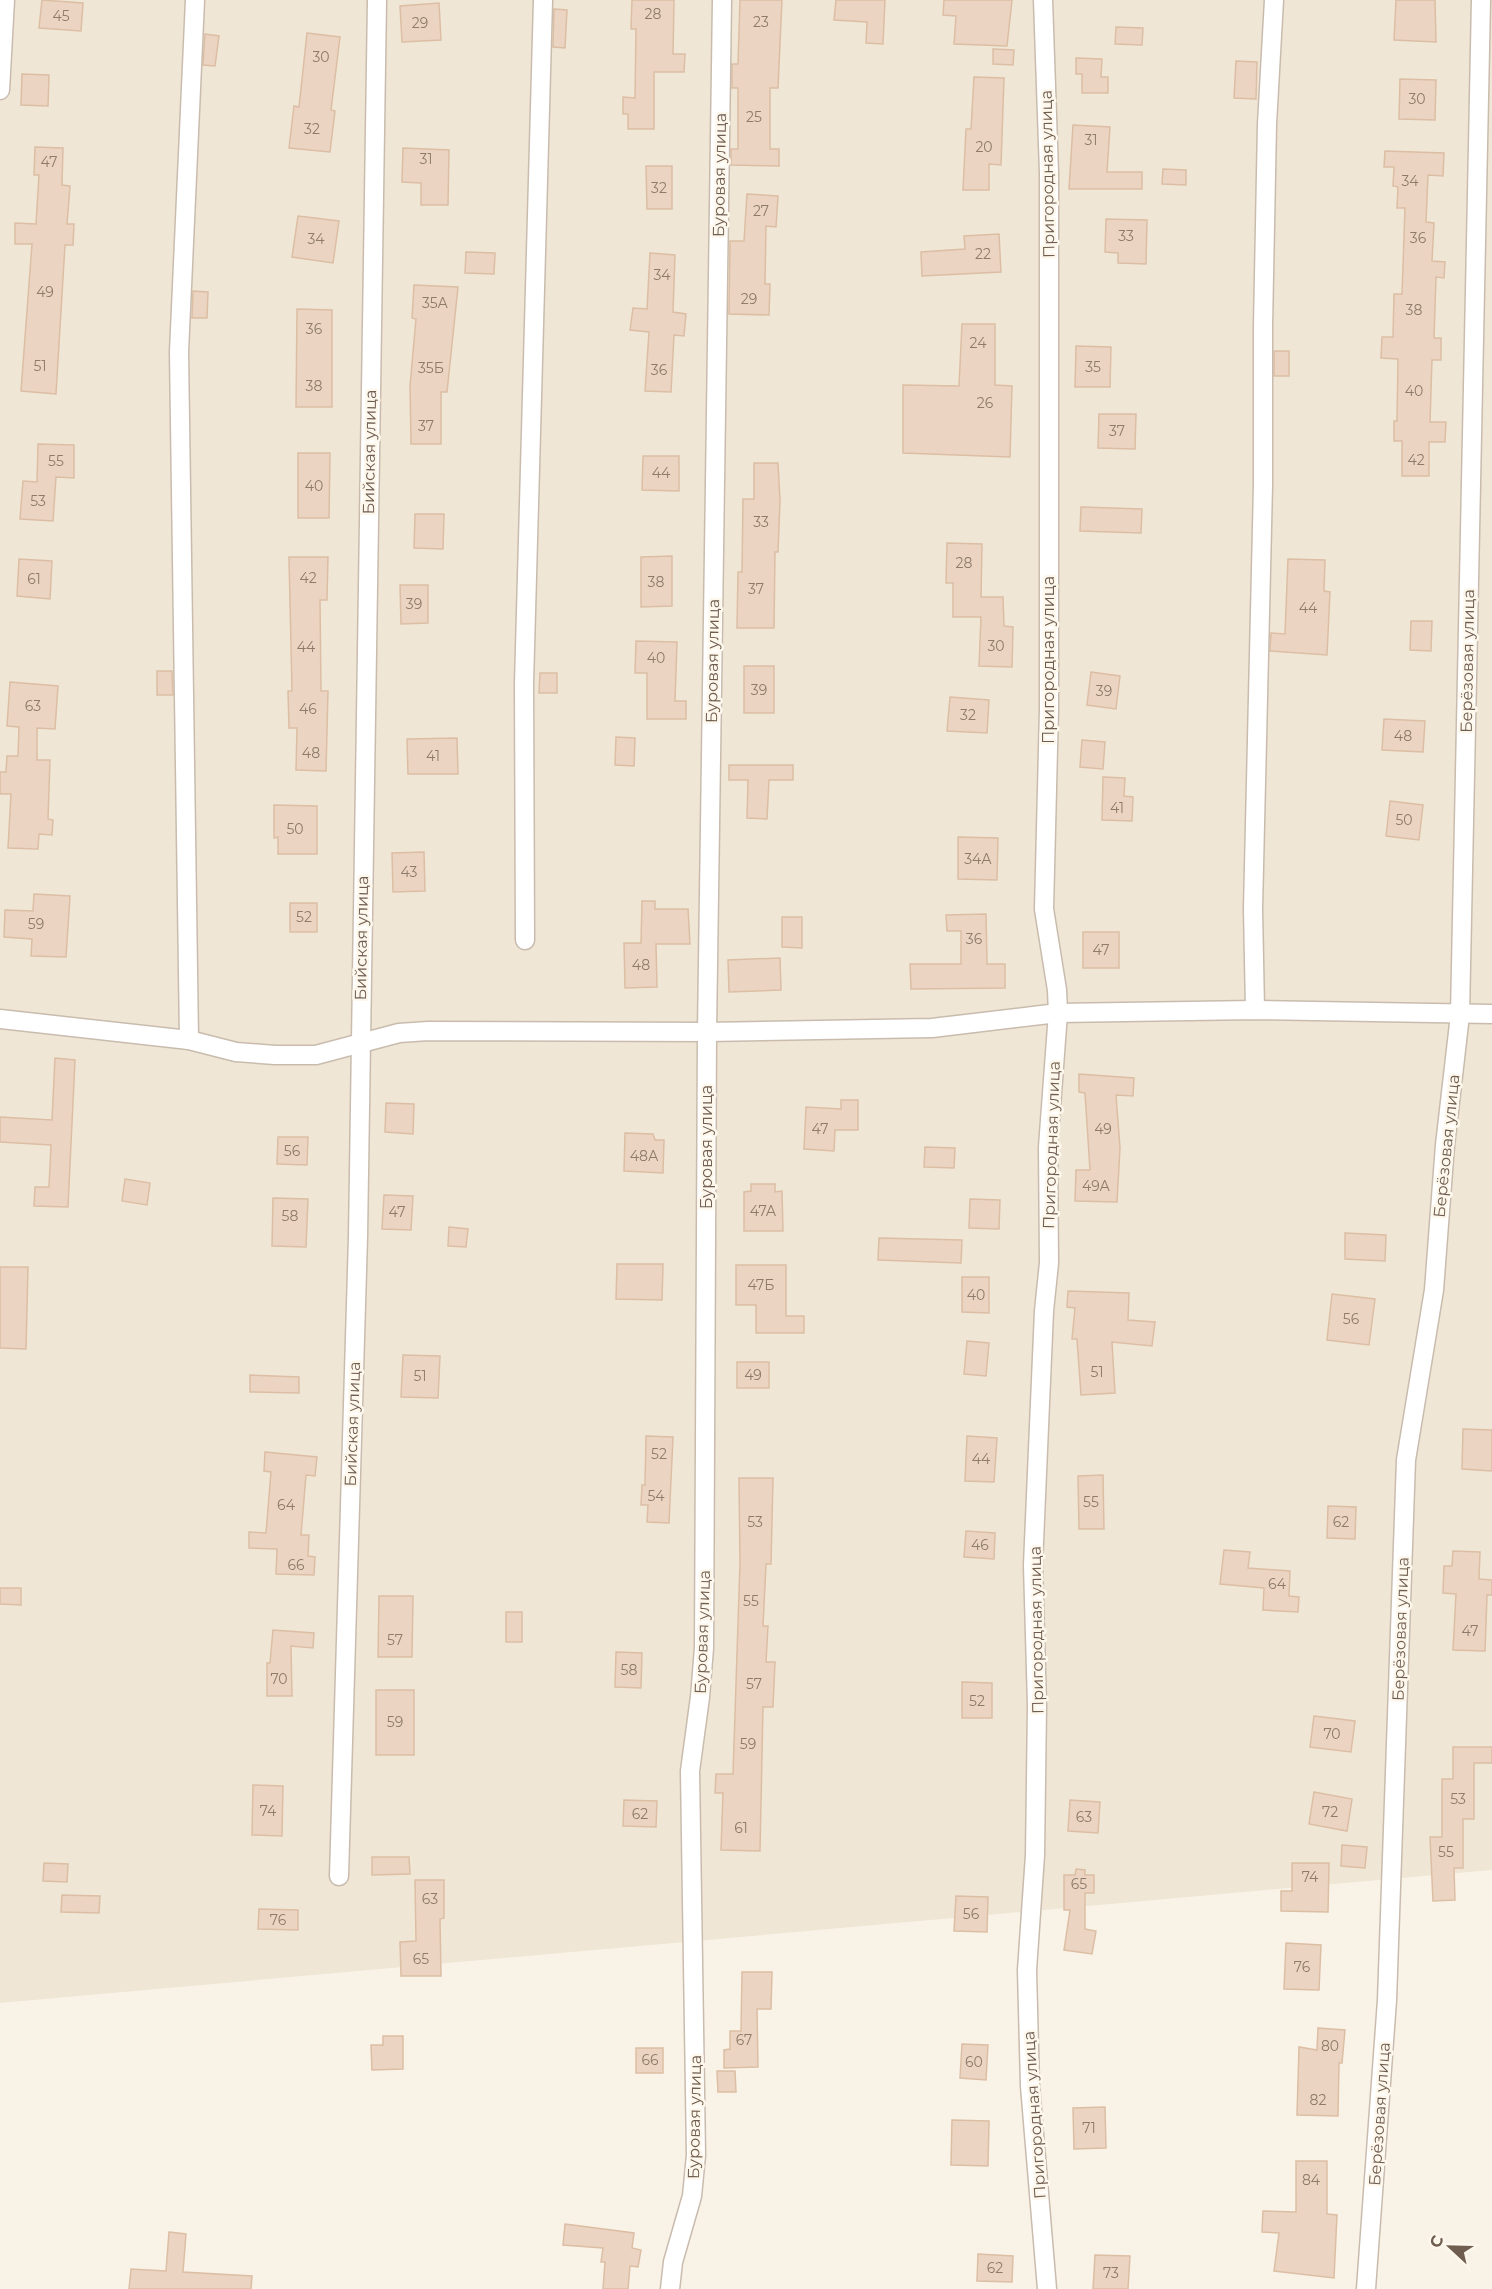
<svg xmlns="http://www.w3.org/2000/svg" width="1492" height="2289" viewBox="0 0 1492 2289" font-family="Montserrat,sans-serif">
<rect width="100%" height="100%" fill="#f9f3e7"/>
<path fill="#f0e6d6" d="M0 0H1492V1870L0 2003Z"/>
<g fill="#ebd5c2" stroke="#dcbea4" stroke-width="1.5">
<path d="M42 0 83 3 81 31 39 28Z"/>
<path d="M632 0H674L673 54H685L684 72H654V129H628V114H623V97L635 98 636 29H631Z"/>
<path d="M740 0H782L778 88H770V149H779V166L731 165V149H738V88H732V64H738Z"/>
<path d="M836 0H885L883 44 866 43 867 22 834 20Z"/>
<path d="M944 0H1012L1007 46 954 44 956 16 943 15Z"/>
<path d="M1396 0H1435L1436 42 1394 40Z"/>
<path d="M439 3 441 40 402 42 400 6Z"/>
<path d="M554 9 567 10 565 48 553 47Z"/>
<path d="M1116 27 1143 28 1142 45 1115 44Z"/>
<path d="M307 33 340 37 331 110 335 111 330 152 289 148 294 106 299 107Z"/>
<path d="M205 34 219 36 215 66 203 65Z"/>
<path d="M993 49 1014 50 1013 65 993 64Z"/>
<path d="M1076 58 1102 59 1101 77H1108V93H1082V74H1076Z"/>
<path d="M1236 61 1257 62 1256 99 1234 98Z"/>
<path d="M22 74 49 75 48 106 21 105Z"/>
<path d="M974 77 1004 78 1001 165 989 164V190H963L966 129H971Z"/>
<path d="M1400 79 1436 80 1435 120 1399 119Z"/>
<path d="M1073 125 1110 127 1107 172H1142V189H1069Z"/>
<path d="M35 147 63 148 62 185 70 186 67 224H74L73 245H65L56 394 21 391 32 244H15V223L36 224 39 175H34Z"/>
<path d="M403 148 449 150 448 205H421V183L402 182Z"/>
<path d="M1385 151 1444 153 1443 176 1428 175 1426 222 1434 223 1432 261 1445 262 1444 278 1436 277 1434 338H1441V360H1432L1430 422H1446L1445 442H1429V476H1402V441H1394V421H1397L1398 359 1381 358 1382 337H1393L1394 294H1402L1405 208H1397L1398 187 1393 186 1394 167H1384Z"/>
<path d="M646 166H672V209H647Z"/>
<path d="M1163 169 1186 170V185L1162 184Z"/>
<path d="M747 194 778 196 776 227 766 226 765 284H770L769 315 729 314 730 241H744Z"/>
<path d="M298 216 339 221 333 263 292 257Z"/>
<path d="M1106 219 1147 220 1146 264 1118 263V253L1105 252Z"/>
<path d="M999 234 1001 272 922 276 921 252 965 249 964 236Z"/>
<path d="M466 252 495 253 494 274 465 273Z"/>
<path d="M650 253 675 255 673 312 686 314 684 336 674 335 671 392 645 391 649 332 630 330 633 308 647 309Z"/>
<path d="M414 285 458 287 447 392H441V444H411L410 386 416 319 412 318Z"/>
<path d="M193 291 208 292 207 318H192Z"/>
<path d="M297 309 332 310V407H296Z"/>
<path d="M962 324H995V385L1012 386 1010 457 903 453V385L959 386Z"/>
<path d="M1076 346 1111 347 1110 387H1075Z"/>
<rect x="1274" y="351" width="15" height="25"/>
<path d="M1099 414H1136L1135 449 1098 448Z"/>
<path d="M38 444 74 445V478L56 477 53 521 20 519 23 481 37 482Z"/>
<path d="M298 453H330L329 518H298Z"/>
<path d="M643 456H679V491L642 490Z"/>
<path d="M754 463H778L780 501 778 552H775L774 628H737L738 572H742L743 499H754Z"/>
<path d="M1081 507 1142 509 1141 533 1080 531Z"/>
<path d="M415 514H444L443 549 414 548Z"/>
<path d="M947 543 982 544 981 597H1003L1004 626 1013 627 1012 667 979 666 981 617H953V583H946Z"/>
<path d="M672 556V606L641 607V557Z"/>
<path d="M289 557H328L327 600H320L321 691H328L326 771 296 770 297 728H289L288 691H292Z"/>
<path d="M19 559 52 561 50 599 17 596Z"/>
<path d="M1288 559 1325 560 1324 591 1330 592 1327 655 1270 651 1271 633 1285 634Z"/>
<path d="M400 585H428V623L401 624Z"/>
<path d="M1411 621H1432L1431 651 1410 650Z"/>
<path d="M636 641 677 642 675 701H686V719H647V673H635Z"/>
<rect x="744" y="666" width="30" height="47"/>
<path d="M157 671H172L173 695H157Z"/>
<path d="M1091 672 1120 676 1116 709 1087 705Z"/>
<path d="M540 673H557V693H539Z"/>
<path d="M10 682 58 686 55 729 37 728V760H50L48 819 53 820 52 835 39 834 38 849 8 848 11 794H0V772H6L7 756H18L19 727 7 726Z"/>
<path d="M950 697 989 700 987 733 947 731Z"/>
<path d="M1384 719 1425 721 1423 752 1382 750Z"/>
<path d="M616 737 635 738 634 766 615 765Z"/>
<path d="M457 738 458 774H408L407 739Z"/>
<path d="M1082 740 1105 742 1103 769 1080 767Z"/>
<path d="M729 765H793V780H769L767 819 747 818 748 780H729Z"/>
<path d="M1103 777 1125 778 1124 796 1133 797 1132 821 1102 820Z"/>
<path d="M1390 801 1423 805 1419 840 1386 836Z"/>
<path d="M274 805 317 806V854H278V837L274 838Z"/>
<path d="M958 837 998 838 997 880 958 879Z"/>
<path d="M424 852 425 891 393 892 392 853Z"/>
<path d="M34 894 70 896 66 957 31 956 32 939 4 937 5 910 33 911Z"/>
<path d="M642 901H655V909H688L690 944H656L657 987 625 988 624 943H641Z"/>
<rect x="290" y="903" width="27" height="29"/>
<path d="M986 914 987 964H1005V988L911 989 910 964H961V931H947L946 915Z"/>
<path d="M782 917H802V948L782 947Z"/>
<rect x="1083" y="932" width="36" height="36"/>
<path d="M780 958 781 990 729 992 728 960Z"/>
<path d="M55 1058 75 1060 68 1207 34 1206 35 1187H49L51 1145 0 1142V1117L52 1120Z"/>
<path d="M1079 1074 1134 1078 1133 1096 1116 1095 1120 1148 1117 1202 1075 1201 1076 1170H1090L1085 1093 1079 1092Z"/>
<path d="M841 1100H858V1130H835L834 1151 804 1149 806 1107 841 1109Z"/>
<path d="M386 1103 414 1104 413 1134 385 1132Z"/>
<path d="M625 1133 653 1134 655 1140H664L663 1173 624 1171Z"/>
<path d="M278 1137H308L307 1165 277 1164Z"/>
<path d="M925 1147 955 1148 954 1168 924 1167Z"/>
<path d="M125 1179 150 1183 147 1205 122 1201Z"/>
<path d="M751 1184H775V1192L782 1191 783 1231H744V1192L751 1191Z"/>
<path d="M384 1195 413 1196 411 1230 382 1229Z"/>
<path d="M273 1198 308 1199 306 1247 272 1246Z"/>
<path d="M970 1199 1000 1200 999 1229 969 1228Z"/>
<path d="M449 1227 468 1229 466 1247 448 1246Z"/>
<path d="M1345 1233 1386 1235 1385 1261 1345 1259Z"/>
<path d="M879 1238 962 1240 961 1263 878 1260Z"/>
<path d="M617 1264H663L662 1300 616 1299Z"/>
<path d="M736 1265H786V1316H804V1333H756V1305H736Z"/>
<path d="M0 1267H28L26 1349 0 1348Z"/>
<path d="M962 1277H989V1313L962 1312Z"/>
<path d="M1068 1291 1129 1293 1128 1320 1155 1322 1152 1346 1112 1342 1115 1393 1081 1395 1077 1339H1072L1075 1308 1067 1307Z"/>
<path d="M1332 1294 1375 1299 1369 1345 1327 1340Z"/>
<path d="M967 1341 989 1343 986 1376 964 1374Z"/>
<path d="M403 1355 440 1356 438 1398 401 1397Z"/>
<rect x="737" y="1362" width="32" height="26"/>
<path d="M250 1375 299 1377V1393L250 1392Z"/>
<path d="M1463 1429 1492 1430V1471L1462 1469Z"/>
<path d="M646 1436 673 1437 669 1523 647 1522 648 1505H641L642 1485H645Z"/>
<path d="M967 1436 997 1438 994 1482 965 1481Z"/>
<path d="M265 1452 317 1457 315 1476 306 1475 301 1535H309L308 1556 315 1557 314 1575 276 1574 277 1549 249 1548V1532L266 1533 271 1472 264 1471Z"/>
<path d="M1103 1475 1104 1529H1079L1078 1476Z"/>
<path d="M739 1478H773L771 1564H766L763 1626H768L766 1662H775L773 1707H763L760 1851 721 1850 723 1793H715L716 1774H733L740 1563Z"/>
<path d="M1328 1506 1356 1507 1355 1539 1327 1538Z"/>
<path d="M966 1531 995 1533 994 1559 964 1557Z"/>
<path d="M1224 1550 1250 1552 1248 1568 1290 1571 1289 1596 1299 1597 1298 1612 1263 1610 1264 1588 1220 1584Z"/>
<path d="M1453 1551 1480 1552 1479 1579 1492 1580V1595H1487L1485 1651 1453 1650 1456 1594 1443 1593 1444 1566H1452Z"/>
<path d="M0 1588H21V1605L0 1604Z"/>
<path d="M379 1596H413L412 1657H378Z"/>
<rect x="506" y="1612" width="16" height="30"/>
<path d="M273 1630 314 1633 313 1648 291 1646 292 1696H267V1663H270Z"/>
<path d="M616 1652 642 1653 641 1688 615 1687Z"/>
<path d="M962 1682 992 1683V1718H962Z"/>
<rect x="376" y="1690" width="38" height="65"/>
<path d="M1314 1716 1355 1721 1351 1752 1310 1747Z"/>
<path d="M1453 1747H1492V1763H1474V1819H1463V1868H1454L1455 1900 1433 1901 1430 1837H1442V1779H1453Z"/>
<path d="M253 1785 283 1786 282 1836 252 1835Z"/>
<path d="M1314 1792 1352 1799 1347 1831 1309 1824Z"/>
<path d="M624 1800 657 1801 656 1827 623 1826Z"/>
<path d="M1070 1800 1100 1802 1098 1833 1068 1831Z"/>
<path d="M1342 1845 1367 1847 1365 1868 1341 1866Z"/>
<path d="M372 1857H409L410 1874 372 1875Z"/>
<path d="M44 1863 68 1864 67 1882 43 1881Z"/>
<path d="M1292 1863H1329L1328 1912 1281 1911V1891H1292Z"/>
<path d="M1076 1869 1085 1870V1875H1094V1893H1085V1929L1096 1931 1092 1954 1064 1950 1070 1910H1064V1875H1075Z"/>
<path d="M415 1880H444V1918L440 1919 441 1976H401L400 1942 416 1941Z"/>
<path d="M62 1895 100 1896 99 1913 61 1912Z"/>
<path d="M956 1896 988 1897 987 1932 954 1931Z"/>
<path d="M259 1909 298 1910V1930L258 1929Z"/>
<path d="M1286 1943 1321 1945 1319 1990 1284 1989Z"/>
<path d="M742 1972H772L771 2009H757L758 2067 724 2068V2050L730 2049V2031H741Z"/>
<path d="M1318 2028 1345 2030 1342 2063H1339L1338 2116 1297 2115 1299 2047 1317 2050Z"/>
<path d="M383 2036H403V2069L372 2070 371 2045H383Z"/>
<path d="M962 2044 988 2045 986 2080 960 2078Z"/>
<rect x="636" y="2048" width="27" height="25"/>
<path d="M717 2071H735L736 2092H718Z"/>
<path d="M1105 2107 1106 2148 1074 2149 1073 2108Z"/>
<path d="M952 2120 989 2121 988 2166 951 2165Z"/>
<path d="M1296 2161H1327V2214L1337 2215 1334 2278 1274 2271 1279 2233 1262 2232 1263 2211 1296 2212Z"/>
<path d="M565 2224 634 2233 632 2248 641 2250 638 2267 630 2266 628 2289H603L605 2262H601L603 2248 563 2245Z"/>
<path d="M169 2232 186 2234 183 2272 252 2276 251 2289H129L131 2269 166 2271Z"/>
<path d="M978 2254 1013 2256 1012 2282 977 2281Z"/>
<path d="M1095 2255 1130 2256 1128 2289H1093Z"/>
</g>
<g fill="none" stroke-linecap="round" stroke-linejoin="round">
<defs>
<g id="street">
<path d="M1043 0 1049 173V709L1044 909 1057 990 1058 1013 1048 1147 1049 1263 1044 1311 1033 1565 1037 1706 1035 1855 1027 1970 1030 2086 1047 2289"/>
<path d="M0 90 5 0"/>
<path d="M525 940 524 684 543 0"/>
<path d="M1255 1010 1253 909 1263 485V326L1267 124 1274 0"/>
<path d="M0 1019 189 1040 236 1052 275 1055H316L399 1033 428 1031 707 1032 932 1028 1058 1013 1255 1010 1492 1014"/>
<path d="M189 1040 179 352 195 0"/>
<path d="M339 1876 358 1237 377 0"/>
<path d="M670 2289 673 2262 692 2196 696 2155 690 1771 700 1697 704 1648 707 1032 722 0"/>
<path d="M1366 2289 1387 2000 1406 1460 1434 1290 1445 1145 1460 1015 1481 0"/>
</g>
</defs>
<use href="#street" stroke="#c9bcae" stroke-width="21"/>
<use href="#street" stroke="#fff" stroke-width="18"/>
</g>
<g text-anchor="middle" stroke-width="5" stroke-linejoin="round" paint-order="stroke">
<g font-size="14" fill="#8e7b6c">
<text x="653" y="19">28</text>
<text x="61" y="21">45</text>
<text x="761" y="27">23</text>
<text x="420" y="28">29</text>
<text x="321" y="62">30</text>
<text x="1417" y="104">30</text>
<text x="754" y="122">25</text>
<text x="312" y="134">32</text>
<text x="1091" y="145">31</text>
<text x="984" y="152">20</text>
<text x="426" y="164">31</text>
<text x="49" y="167">47</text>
<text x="1410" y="186">34</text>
<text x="659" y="193">32</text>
<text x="761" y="216">27</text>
<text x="1126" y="241">33</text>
<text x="1418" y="243">36</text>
<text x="316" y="244">34</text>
<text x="983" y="259">22</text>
<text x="662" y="280">34</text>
<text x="45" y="297">49</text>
<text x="749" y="304">29</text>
<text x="435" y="308">35А</text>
<text x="1414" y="315">38</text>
<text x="314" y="334">36</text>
<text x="978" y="348">24</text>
<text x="40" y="371">51</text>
<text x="1093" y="372">35</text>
<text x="431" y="373">35Б</text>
<text x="659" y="375">36</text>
<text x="314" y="391">38</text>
<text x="1414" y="396">40</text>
<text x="985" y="408">26</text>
<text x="426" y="431">37</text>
<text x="1117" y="436">37</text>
<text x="1416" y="465">42</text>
<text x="56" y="466">55</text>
<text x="661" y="478">44</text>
<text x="314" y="491">40</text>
<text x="38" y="506">53</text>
<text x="761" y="527">33</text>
<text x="964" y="568">28</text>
<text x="308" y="583">42</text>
<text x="34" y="584">61</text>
<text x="656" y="587">38</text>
<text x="756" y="594">37</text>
<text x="414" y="609">39</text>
<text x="1308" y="613">44</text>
<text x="996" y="651">30</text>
<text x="306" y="652">44</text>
<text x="656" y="663">40</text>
<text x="759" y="695">39</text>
<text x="1104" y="696">39</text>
<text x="33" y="711">63</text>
<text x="308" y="714">46</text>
<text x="968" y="720">32</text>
<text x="1403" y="741">48</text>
<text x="311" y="758">48</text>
<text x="433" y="761">41</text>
<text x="1117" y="813">41</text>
<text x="1404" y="825">50</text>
<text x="295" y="834">50</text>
<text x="978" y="864">34А</text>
<text x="409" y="877">43</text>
<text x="304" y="922">52</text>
<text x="36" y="929">59</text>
<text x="974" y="944">36</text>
<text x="1101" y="955">47</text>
<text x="641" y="970">48</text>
<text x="820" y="1134">47</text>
<text x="1103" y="1134">49</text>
<text x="292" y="1156">56</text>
<text x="644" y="1161">48А</text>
<text x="1096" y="1191">49А</text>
<text x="763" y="1216">47А</text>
<text x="397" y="1217">47</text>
<text x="290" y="1221">58</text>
<text x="761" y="1290">47Б</text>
<text x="976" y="1300">40</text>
<text x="1351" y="1324">56</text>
<text x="1097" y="1377">51</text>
<text x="753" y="1380">49</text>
<text x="420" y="1381">51</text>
<text x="659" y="1459">52</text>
<text x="981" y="1464">44</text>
<text x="656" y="1501">54</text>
<text x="1091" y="1507">55</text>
<text x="286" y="1510">64</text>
<text x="755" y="1527">53</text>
<text x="1341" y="1527">62</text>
<text x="980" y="1550">46</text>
<text x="296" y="1570">66</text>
<text x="1277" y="1589">64</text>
<text x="751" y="1606">55</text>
<text x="1470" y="1636">47</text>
<text x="395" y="1645">57</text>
<text x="629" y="1675">58</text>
<text x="279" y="1684">70</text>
<text x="754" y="1689">57</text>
<text x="977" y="1706">52</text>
<text x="395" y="1727">59</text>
<text x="1332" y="1739">70</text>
<text x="748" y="1749">59</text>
<text x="1458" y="1804">53</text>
<text x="268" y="1816">74</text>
<text x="1330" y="1817">72</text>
<text x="640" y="1819">62</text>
<text x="1084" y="1822">63</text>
<text x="741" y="1833">61</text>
<text x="1446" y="1857">55</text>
<text x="1310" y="1882">74</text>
<text x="1079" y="1889">65</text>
<text x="430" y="1904">63</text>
<text x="971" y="1919">56</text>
<text x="278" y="1925">76</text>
<text x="421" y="1964">65</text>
<text x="1302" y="1972">76</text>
<text x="744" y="2045">67</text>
<text x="1330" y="2051">80</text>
<text x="650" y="2065">66</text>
<text x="974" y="2067">60</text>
<text x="1318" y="2105">82</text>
<text x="1089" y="2133">71</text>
<text x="1311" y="2185">84</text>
<text x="995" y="2273">62</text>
<text x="1111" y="2278">73</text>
</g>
<g font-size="16" fill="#6f5d4f" stroke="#fdf7ec">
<text transform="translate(1047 174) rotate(-91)" y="6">Пригородная улица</text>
<text transform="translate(719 175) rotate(-89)" y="6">Буровая улица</text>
<text transform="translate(369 452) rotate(-89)" y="6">Бийская улица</text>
<text transform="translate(1048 660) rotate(-90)" y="6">Пригородная улица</text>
<text transform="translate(712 661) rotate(-89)" y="6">Буровая улица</text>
<text transform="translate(1467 661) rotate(-89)" y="6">Берёзовая улица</text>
<text transform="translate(361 938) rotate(-89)" y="6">Бийская улица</text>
<text transform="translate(1051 1145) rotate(-88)" y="6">Пригородная улица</text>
<text transform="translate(1446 1146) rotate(-84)" y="6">Берёзовая улица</text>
<text transform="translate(706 1147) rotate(-90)" y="6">Буровая улица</text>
<text transform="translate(352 1424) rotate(-88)" y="6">Бийская улица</text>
<text transform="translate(1400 1629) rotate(-88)" y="6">Берёзовая улица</text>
<text transform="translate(1036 1630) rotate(-91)" y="6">Пригородная улица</text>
<text transform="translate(702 1632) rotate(-88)" y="6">Буровая улица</text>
<text transform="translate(1379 2114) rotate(-86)" y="6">Берёзовая улица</text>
<text transform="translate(1034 2115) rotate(-94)" y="6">Пригородная улица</text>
<text transform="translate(694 2117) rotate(-89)" y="6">Буровая улица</text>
</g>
</g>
<g transform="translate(1450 2247) rotate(292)" stroke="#fdf7ec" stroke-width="4.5" paint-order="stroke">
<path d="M0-4.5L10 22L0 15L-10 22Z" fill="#6f5d4f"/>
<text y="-9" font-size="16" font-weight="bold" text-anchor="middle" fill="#6f5d4f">С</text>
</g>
</svg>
